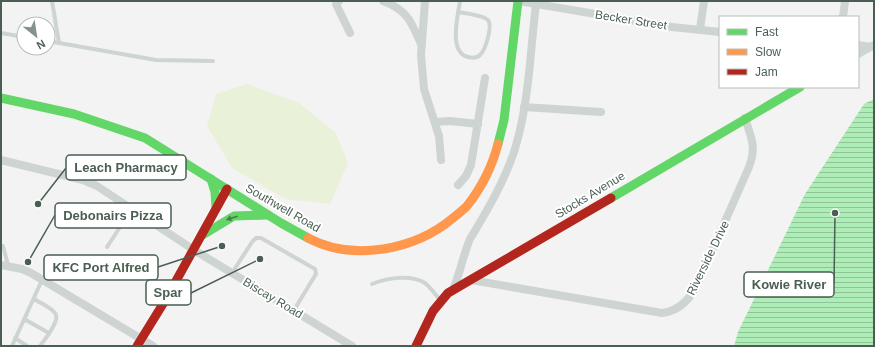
<svg xmlns="http://www.w3.org/2000/svg" width="875" height="347" viewBox="0 0 875 347" font-family="Helvetica,sans-serif">
<defs>
<pattern id="water-rules" width="6" height="5" patternUnits="userSpaceOnUse"><rect width="6" height="5" fill="#aeedb7"/><path d="M0 2.5h6" fill="none" stroke="#90c397"/></pattern>
</defs>
<rect width="100%" height="100%" fill="#f3f3f3"/>
<path fill="#e9f1d9" d="M247 84 299 103 336 133 348 163 330 204 285 199 232 168 207 126 216 94Z"/>
<path fill="url(#water-rules)" d="M874 99V346H734L738 332 805 194 864 104Z"/>
<g fill="none" stroke-linecap="round" stroke-linejoin="round">
<g stroke="#ced4d1" stroke-width="4">
<path d="M52 1 59 43"/>
<path d="M458 12C465 13 484 16 488 20 493 26 485 51 480 55 477 58 472 58 468 57 448 52 458 16 460 1"/>
<path d="M1 33 24 37"/>
<path d="M48 41 156 60 213 61"/>
<path d="M3 246 8 265"/>
<path d="M107 247 132 209"/>
<path d="M232 273 252 242 256 238H261L315 269 316 274 294 310"/>
<path d="M372 284C386 278 411 274 425 283 431 288 435 294 440 300"/>
<path d="M34 299C40 303 50 307 55 313 61 320 45 339 40 346"/>
<path d="M24 319 49 333"/>
<path d="M15 338 27 346"/>
<path d="M12 346 42 280"/>
</g>
<g stroke="#ced4d1" stroke-width="8">
<path d="M339 1 336 4 350 33"/>
<path d="M383 1C407 10 411 21 421 44"/>
<path d="M425 1 421 55 424 89 439 136 441 160"/>
<path d="M519 1 672 27 720 32"/>
<path d="M843 17 845 1"/>
<path d="M700 29 704 1"/>
<path d="M858 45 871 47"/>
<path d="M858 54 874 45"/>
<path d="M524 107 601 112"/>
<path d="M435 122 450 121 478 124"/>
<path d="M1 160 83 180 97 186 194 250 352 346"/>
<path d="M458 185 466 176 471 165 485 78"/>
<path d="M1 265 22 269 31 273 153 346"/>
<path d="M471 280 662 313C678 311 689 300 696 287L749 167C757 146 751 138 745 118"/>
<path d="M453 290C460 273 463 256 470 239 487 211 504 182 514 152 529 105 530 53 536 4"/>
</g>
<g stroke="#63d668" stroke-width="9">
<path d="M1 98 74 114 145 138 281 223 308 238"/>
<path d="M498 144 504 120 518 1"/>
<path d="M211 179 215 192 216 208"/>
<path d="M611 198 800 87"/>
<path d="M201 236 234 216 268 215"/>
</g>
<path stroke="#ff974d" stroke-width="9" d="M308 238C353 262 415 250 453 218 458 214 463 210 467 206 482 187 492 167 498 144"/>
<g stroke="#b3261e" stroke-width="9">
<path d="M137 346 166 299 227 189"/>
<path d="M416 346 433 311 448 293 611 198"/>
</g>
</g>
<defs><path id="oneway-solid" d="M-6-.8H1V-3.2L6.5 0L1 3.2V.8H-6Z"/></defs>
<use fill="#4f7756" href="#oneway-solid" transform="translate(232 218) rotate(162)"/>
<g text-anchor="middle" stroke-width="4" stroke-linejoin="round" paint-order="stroke">
<g font-size="12" fill="#4a5f52" stroke="#fff">
<text transform="translate(631 20) rotate(9)" y="4">Becker Street</text>
<text transform="translate(590 195) rotate(-31)" y="4">Stocks Avenue</text>
<text transform="translate(283 208) rotate(30)" y="4">Southwell Road</text>
<text transform="translate(708 258) rotate(-64)" y="4">Riverside Drive</text>
<text transform="translate(273 298) rotate(31)" y="4">Biscay Road</text>
</g>
</g>
<path fill="none" stroke="#4a5f52" stroke-width="1.5" d="M38 204L66 168M28 262L55 215M222 246L158 267M835 213L834 284M260 259L191 293"/>
<g fill="#4a5f52" stroke="#fff" stroke-width="1.5">
<circle cx="38" cy="204" r="4"/>
<circle cx="28" cy="262" r="4"/>
<circle cx="222" cy="246" r="4"/>
<circle cx="835" cy="213" r="4"/>
<circle cx="260" cy="259" r="4"/>
</g>
<g fill="#fff" stroke="#4a5f52" stroke-width="1.5">
<rect x="66" y="155" width="120" height="25" rx="4"/>
<rect x="55" y="203" width="116" height="25" rx="4"/>
<rect x="44" y="255" width="114" height="25" rx="4"/>
<rect x="744" y="272" width="90" height="25" rx="4"/>
<rect x="146" y="280" width="45" height="25" rx="4"/>
</g>
<g font-size="13" text-anchor="middle" font-weight="bold" fill="#4a5f52">
<text x="126" y="172">Leach Pharmacy</text>
<text x="113" y="220">Debonairs Pizza</text>
<text x="101" y="272">KFC Port Alfred</text>
<text x="789" y="289">Kowie River</text>
<text x="168" y="297">Spar</text>
</g>
<rect width="875" height="347" fill="none" stroke="#4a5f52" stroke-width="4"/>
<rect x="719" y="16" width="140" height="72" fill="#ffffff" stroke="#b7bfba"/>
<rect x="727" y="29" width="20" height="6" fill="#63d668" stroke="#b7bfba"/>
<text x="755" y="36" font-size="12" fill="#4a5f52">Fast</text>
<rect x="727" y="49" width="20" height="6" fill="#ff974d" stroke="#b7bfba"/>
<text x="755" y="56" font-size="12" fill="#4a5f52">Slow</text>
<rect x="727" y="69" width="20" height="6" fill="#b3261e" stroke="#b7bfba"/>
<text x="755" y="76" font-size="12" fill="#4a5f52">Jam</text>
<g transform="translate(36 36) rotate(150)"><circle r="19" fill="#ffffff" stroke="#b7bfba"/>
<path d="M0-3L7 15L0 10L-7 15Z" fill="#85938a"/>
<text y="-6" font-size="11" font-weight="bold" text-anchor="middle" fill="#4a5f52">N</text>
</g>
</svg>
